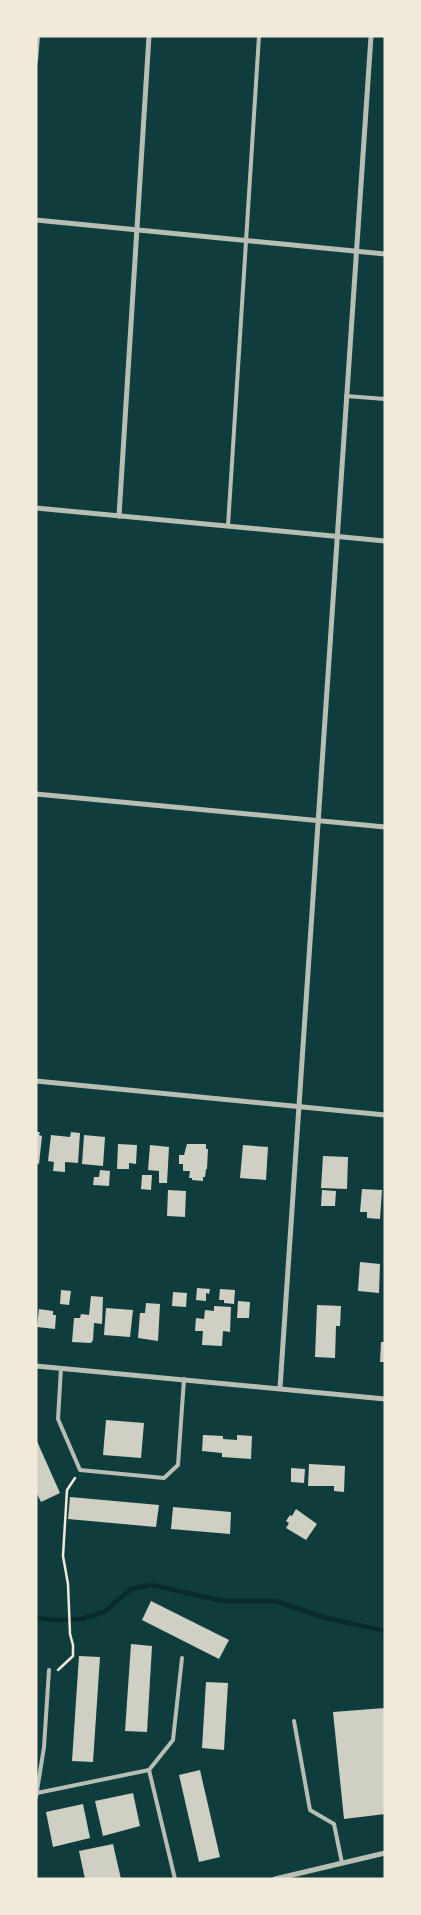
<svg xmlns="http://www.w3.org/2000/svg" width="421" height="1915" viewBox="0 0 421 1915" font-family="Jost,sans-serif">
<rect width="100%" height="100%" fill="#0f3d3e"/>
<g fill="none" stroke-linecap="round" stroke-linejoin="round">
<path stroke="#0a2a2b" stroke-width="4.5" d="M36 1618 57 1620 81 1619 104 1612 131 1589 152 1585 223 1601H275L326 1618 385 1631"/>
</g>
<g fill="#cfcfc3">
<path d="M36 1132H40L39 1135 42 1136 39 1164 36 1163Z"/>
<path d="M71 1132 80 1133 78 1163 65 1162V1172L53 1171 54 1162 48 1161 51 1135 70 1137Z"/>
<path d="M84 1135 105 1137 103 1166 82 1164Z"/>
<path d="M118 1144 137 1145 136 1164 129 1163V1169H117Z"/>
<path d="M187 1144H206V1149H208L207 1169H206L205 1177H203V1181L192 1180V1178H189L190 1171H183V1164H179V1155H184Z"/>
<path d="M150 1145 169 1147 167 1183H159V1171L148 1170Z"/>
<path d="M243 1145 268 1147 266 1180 240 1178Z"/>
<path d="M323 1156 348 1157 347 1189 321 1188Z"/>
<path d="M100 1170 110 1171 109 1186 93 1185 94 1177H99Z"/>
<path d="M142 1175H152L151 1190 141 1189Z"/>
<path d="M362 1189 382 1190 380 1219 367 1218V1212H360Z"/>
<path d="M168 1190 186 1191 185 1217 167 1216Z"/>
<path d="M322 1190 336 1191 335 1206H321Z"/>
<path d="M360 1262 380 1264 379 1293 358 1291Z"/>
<path d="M197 1288 210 1289 209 1294 206 1293V1301L196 1300Z"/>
<path d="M220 1289 235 1290 234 1304 224 1303V1300H219Z"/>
<path d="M61 1290 71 1291 69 1305 60 1304Z"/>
<path d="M173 1292 187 1293 186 1307 172 1306Z"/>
<path d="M91 1296 103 1297 102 1324 94 1323 93 1340 91 1343 72 1342 74 1318H80L81 1314 89 1315Z"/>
<path d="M238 1301 250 1302 249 1318H237Z"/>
<path d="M146 1303 160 1304 158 1341 138 1338 140 1313H145Z"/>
<path d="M317 1305 341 1306 340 1326H336L335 1358 315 1357Z"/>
<path d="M214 1306 231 1307 230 1332 223 1331 222 1346 202 1345 203 1331H195L196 1318 204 1319 205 1310 214 1311Z"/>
<path d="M106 1308 133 1310 130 1337 104 1335Z"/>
<path d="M39 1309 53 1311V1315H56L55 1329 37 1327Z"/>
<path d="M381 1342H385V1362H380Z"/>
<path d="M106 1420 144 1423 141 1458 103 1455Z"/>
<path d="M203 1435 223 1436V1439L237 1440V1435L252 1436 251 1459 222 1457V1453L202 1451Z"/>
<path d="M36 1439 60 1493 41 1502 36 1492Z"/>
<path d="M309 1464 345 1466 344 1492 334 1491V1486H308Z"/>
<path d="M291 1468 305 1469 304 1483 291 1482Z"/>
<path d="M70 1497 159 1505 156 1527 68 1519Z"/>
<path d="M173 1507 231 1512 230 1534 171 1529Z"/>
<path d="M296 1509 317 1524 306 1540 286 1528 289 1523 286 1521 290 1515 292 1516Z"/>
<path d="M151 1601 229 1640 219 1659 142 1620Z"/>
<path d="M131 1644 152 1646 147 1732 125 1731Z"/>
<path d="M79 1656 100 1657 93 1762 72 1761Z"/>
<path d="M206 1682 228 1683 224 1750 202 1748Z"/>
<path d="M385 1708V1814L344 1819 333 1712Z"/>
<path d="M200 1770 220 1857 199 1862 179 1775Z"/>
<path d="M133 1793 140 1826 103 1836 95 1801Z"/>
<path d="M83 1804 90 1838 53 1847 46 1812Z"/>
<path d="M113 1844 121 1879H85L79 1851Z"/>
</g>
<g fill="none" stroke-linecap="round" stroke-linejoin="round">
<path stroke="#f1e9da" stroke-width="2.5" d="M58 1670 73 1656V1645L70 1634 68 1584 63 1556 67 1490 75 1478"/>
<g stroke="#b8beb3" stroke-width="4">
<path d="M36 61 38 36"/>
<path d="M346 396 385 399"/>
<path d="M228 526 259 36"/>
<path d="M61 1368 58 1419 80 1470 164 1478 178 1465 184 1379"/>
<path d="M294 1721 310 1810 334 1824 342 1863"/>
<path d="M149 1770 175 1879"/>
<path d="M37 1793 149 1770 173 1740 182 1658"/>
<path d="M36 1797 44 1747 49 1670"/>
</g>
<g stroke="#b8beb3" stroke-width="5">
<path d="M36 220 385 254"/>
<path d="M36 508 385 541"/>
<path d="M119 516 149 36"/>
<path d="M36 794 385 827"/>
<path d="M36 1081 385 1115"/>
<path d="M36 1366 385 1399"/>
<path d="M280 1388 371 36"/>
<path d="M275 1879 385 1853"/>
</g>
</g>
<rect width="421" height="1915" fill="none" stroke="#f1e9da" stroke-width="75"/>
</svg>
